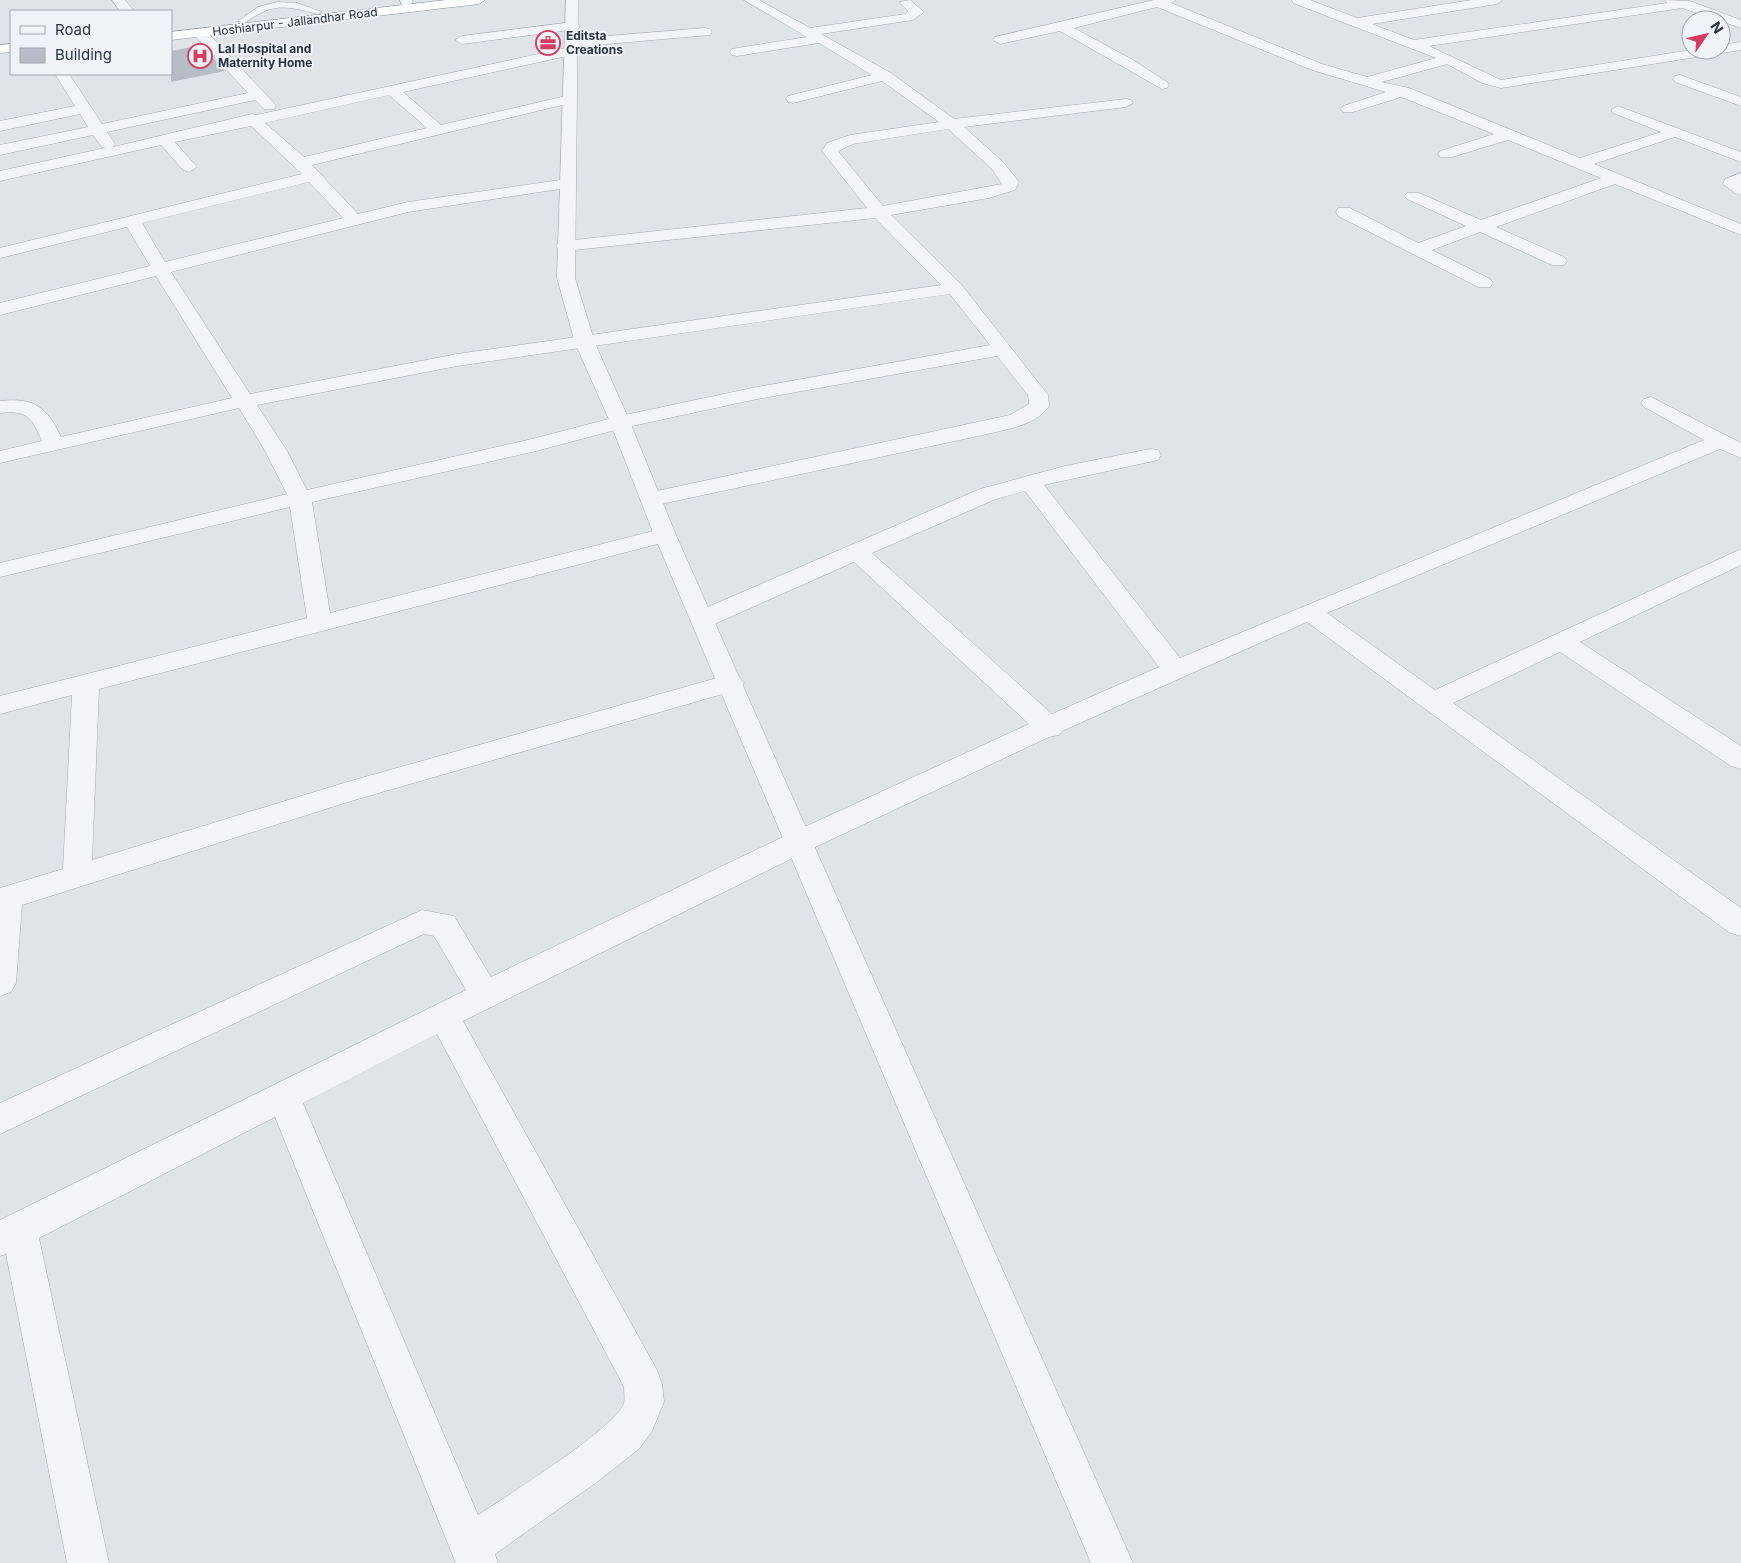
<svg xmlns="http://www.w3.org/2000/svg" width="1741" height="1563" viewBox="0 0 1741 1563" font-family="Inter,sans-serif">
<rect width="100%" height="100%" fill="#dfe4e9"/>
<path fill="#b6bdc6" d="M201 45 225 71 171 82V51Z"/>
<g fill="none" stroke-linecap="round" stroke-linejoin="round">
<defs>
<path id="service" d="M278 2 297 3 322 12 318 14C286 6 273 2 245 23L238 21 258 7Z"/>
<g id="minor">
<path d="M112 0H125L134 11H120Z"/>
<path d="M400 0H412L413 2 407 6 402 5Z"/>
<path d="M744 0H759L810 28 905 14 908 11 899 2 910 0 924 12 913 20 821 34 891 73 954 119 1126 99 1131 100 1133 103 1126 107 964 127 1003 162 1019 182 1015 190 989 198 891 215 961 284 1048 395 1049 406C1037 424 1012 428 992 433L652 506 644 504 641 499 644 494 652 492 1010 415 1029 404 1028 395 997 356 752 400 623 428 536 451 312 502 330 613 665 528 673 530 676 535 673 540 99 689 92 860 347 782 731 674 740 677 744 683 740 689 351 801 22 905 16 983 11 992 0 996V888L63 869 72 695 0 714V696L307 618 290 507 0 577V563L287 494 265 451 239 408 0 463V451L42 441C32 417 27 410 0 413V401C34 397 47 407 61 437L232 398 156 276 0 315V303L150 266 127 227 0 258V248L302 174 251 126 175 142 197 167 189 172 183 170 161 145 0 181V171L105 148 102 147 93 135 0 155V145L88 127 80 114 0 131V121L75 106 55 74H69L102 124 248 93 195 36 193 33 195 30H205L274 103 276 106 274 109H264L255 100 107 132 115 144 113 147 252 114 256 115 571 47 576 48 578 51 576 54 403 92 441 125 570 95 575 96 577 99 575 102 312 165 358 214 408 202 567 179 573 181 575 184 573 187 408 212 171 272 250 394 457 354 941 285 875 218 565 251 559 250 556 246 559 242 565 241 867 208 822 151 827 143 850 135 939 122 882 81 793 103 788 102 786 99 788 96 872 75 819 43 737 56 732 55 730 52 732 49 737 48 807 37ZM389 95 427 128 304 157 265 123ZM948 129 992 169 1002 184 883 206 838 151 853 144ZM309 182 343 218 165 262 142 223ZM950 294 990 345 752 388 620 416 532 439 307 490 287 451 257 405 457 366Z"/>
<path d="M1154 0H1176L1171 3 1322 64 1367 77 1436 58 1293 3 1292 0H1310L1357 18 1472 0H1503L1497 4 1372 24 1414 40 1667 3 1665 0 1690 1 1741 20V28L1682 8 1429 46 1501 80 1691 50H1721V45L1741 42V50L1501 88 1482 83 1447 64 1382 82 1409 88 1580 158 1661 132 1613 113 1611 110 1618 106 1741 152V162L1675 137 1594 164 1741 224V235L1615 184 1496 227 1564 257 1567 261 1564 265H1552L1480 232 1432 250 1490 279 1493 283 1490 287H1478L1338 216 1336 212 1338 208H1350L1418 243 1466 226 1407 199 1405 196 1407 193H1419L1481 220 1601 178 1508 140 1452 157H1440L1438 154 1440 151 1494 134 1401 97 1353 112H1343L1341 109 1343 106 1386 92 1312 70 1157 7 1074 28 1133 60 1167 82 1169 85 1167 88 1162 89 1060 31 1000 44 993 40 995 37Z"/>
<path d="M573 22 580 26 578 29 462 44 455 40 462 36Z"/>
<path d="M705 28 710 29 712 32 710 35 572 47 565 43 572 39Z"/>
<path d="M1680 75 1741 97V106L1675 82 1673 79 1675 76Z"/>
<path d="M1741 173V195L1735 193 1723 184 1725 179Z"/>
<path d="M1651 397 1741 443V458L1720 449 1327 613 1435 690 1741 549V565L1580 642 1741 746V769L1731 766 1560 652 1453 703 1741 908V936L1730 933 1307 622 1062 731 1059 735 1049 737 807 851 463 1021 657 1370 662 1384 664 1402 652 1431 639 1449 597 1482 495 1554 498 1563H456L455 1561 275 1117 39 1238 109 1563H67L6 1254 0 1256V1220L466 990 434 936 424 934 0 1134V1103L422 910 454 916 491 977 787 835 1029 724 854 562 712 625 703 627 694 625 691 619 694 613 980 489 1065 466 1150 449 1158 450 1161 455 1158 460 1044 485 1180 658 1704 440 1644 407 1641 403 1644 399ZM1025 491 1159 667 1052 714 872 553 996 499ZM437 1034 624 1387C624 1392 625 1398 624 1403 616 1428 505 1497 478 1515L303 1103Z"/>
</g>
<path id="tertiary" d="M566 0H578L575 278 595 343 630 422 676 535 1133 1563H1091L654 535 610 422 575 343 557 278Z"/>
<g id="trunk">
<path d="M446 0H485L479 4 171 40V32Z"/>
<path d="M11 44V52L0 53V45Z"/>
</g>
</defs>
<use href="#service" stroke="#a4abb3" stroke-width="1"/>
<use href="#minor" stroke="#a4abb3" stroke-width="1"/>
<use href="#tertiary" stroke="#a4abb3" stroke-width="1"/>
<use href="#trunk" stroke="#8692a1" stroke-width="1"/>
<use href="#service" fill="#f2f4f7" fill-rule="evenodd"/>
<use href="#minor" fill="#f2f4f7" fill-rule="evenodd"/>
<use href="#tertiary" fill="#f2f4f7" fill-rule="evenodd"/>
<use href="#trunk" fill="#fff" fill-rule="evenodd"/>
</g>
<defs>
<symbol id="office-ring" viewBox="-11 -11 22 22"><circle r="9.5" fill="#eff3f7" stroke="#d63c5f" stroke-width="1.5"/><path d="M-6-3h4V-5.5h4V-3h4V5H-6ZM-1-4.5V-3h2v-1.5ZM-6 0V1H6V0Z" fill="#d63c5f"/></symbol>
<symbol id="hospital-ring" viewBox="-11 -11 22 22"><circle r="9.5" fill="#eff3f7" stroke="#d63c5f" stroke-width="1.5"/><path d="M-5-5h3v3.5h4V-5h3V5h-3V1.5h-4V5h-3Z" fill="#d63c5f"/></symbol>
</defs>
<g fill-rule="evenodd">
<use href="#office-ring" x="534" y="29" width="28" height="28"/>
<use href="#hospital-ring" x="186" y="42" width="28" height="28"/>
</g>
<g text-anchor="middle" stroke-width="4" stroke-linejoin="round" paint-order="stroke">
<g font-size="12" fill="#273341" stroke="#eff3f7">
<text transform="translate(295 22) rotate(-7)" y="4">Hoshiarpur - Jallandhar Road</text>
</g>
<g font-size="12" font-weight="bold" fill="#273341" stroke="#eff3f7" text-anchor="start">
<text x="566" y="40">Editsta<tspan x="566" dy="14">Creations</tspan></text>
<text x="218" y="53">Lal Hospital and<tspan x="218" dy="14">Maternity Home</tspan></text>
</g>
</g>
<rect x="10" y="10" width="162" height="65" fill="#eff3f7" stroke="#9fa6ae"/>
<rect x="20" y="26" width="25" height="8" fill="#f2f4f7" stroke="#9fa6ae"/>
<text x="55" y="35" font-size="15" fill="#273341">Road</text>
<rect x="20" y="48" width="25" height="15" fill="#b6bdc6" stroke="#9fa6ae"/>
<text x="55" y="60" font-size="15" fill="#273341">Building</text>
<g transform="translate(1706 35) rotate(56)"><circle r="24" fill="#eff3f7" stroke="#9fa6ae"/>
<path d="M0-4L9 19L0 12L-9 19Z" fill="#d63c5f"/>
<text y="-8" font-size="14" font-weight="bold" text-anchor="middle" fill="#273341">N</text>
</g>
</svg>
